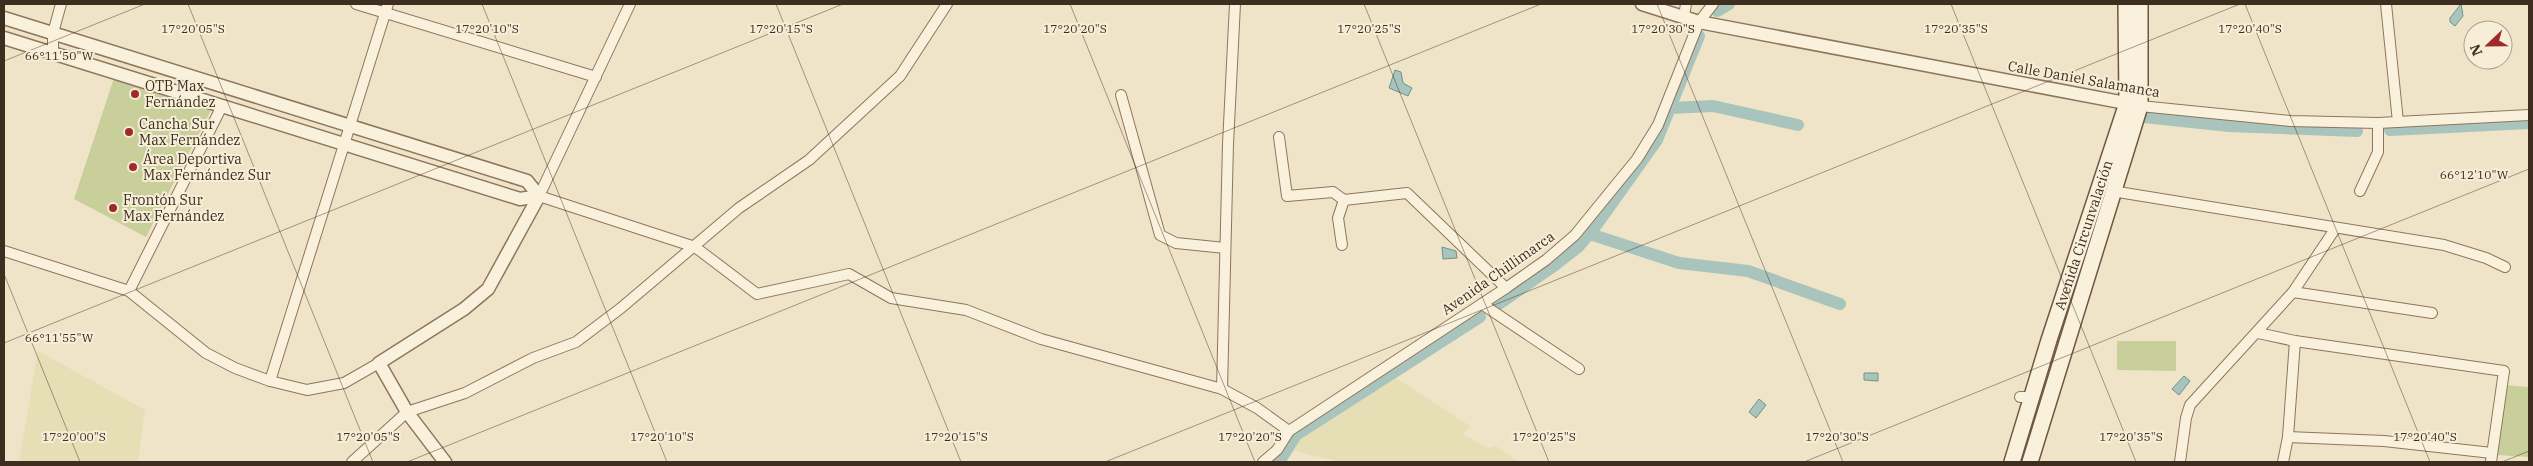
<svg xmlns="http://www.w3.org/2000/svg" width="2533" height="466" viewBox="0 0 2533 466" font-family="'IBM Plex Serif',serif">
<rect width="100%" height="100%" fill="#f0e4c8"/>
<g fill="#e6deb5">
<path d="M38 351 145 410 138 462H19Z"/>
<path d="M1396 378 1470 426 1463 434 1487 448 1496 446 1518 462H1341L1294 451 1300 439Z"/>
</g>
<g fill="#c9cf9b">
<path d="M114 78 212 108 146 237 74 199Z"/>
<path d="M2117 341H2176V371L2117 370Z"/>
<path d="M2504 385 2529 387V457L2496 455Z"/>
</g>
<g fill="#a9c4bc" stroke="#6f938a">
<path d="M2461 4 2463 16 2455 26 2450 22V18Z"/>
<path d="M1395 70 1401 72 1403 83 1412 88 1408 96 1389 88Z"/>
<path d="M1442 247 1456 251 1457 258 1443 259Z"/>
<path d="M1864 373H1878V381L1864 380Z"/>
<path d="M2184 376 2190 381 2179 395 2172 389Z"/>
<path d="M1759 399 1766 405 1756 418 1749 412Z"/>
</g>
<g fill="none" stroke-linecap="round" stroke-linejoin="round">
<g stroke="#a9c4bc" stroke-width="12">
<path d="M1717 11 1729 4"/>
<path d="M1671 108 1713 106 1798 125"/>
<path d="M2144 117 2229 126 2357 131"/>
<path d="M2390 130 2529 123"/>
<path d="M1590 234 1679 263 1748 271 1840 304"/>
<path d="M1493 308 1555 265 1578 247 1595 227 1657 140 1699 36"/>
<path d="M1279 462 1296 435 1480 317"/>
</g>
<defs>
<g id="minor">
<path d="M356 4 596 77"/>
<path d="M630 4 539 196 695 247 757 294 849 274 891 298 966 310 1041 339 1222 389 1257 408 1289 431"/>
<path d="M2386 4 2398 122"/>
<path d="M1684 16 1686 4"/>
<path d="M53 53V33L61 4"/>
<path d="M1121 95 1160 235 1176 243 1225 248"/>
<path d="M2140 106 2290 121 2378 123 2529 115"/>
<path d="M1279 137 1287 196 1333 192 1344 200 1407 193 1506 288"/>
<path d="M2112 191 2444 245 2486 258 2505 267"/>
<path d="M2360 191 2378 152V123"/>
<path d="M1342 245 1338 218 1344 200"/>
<path d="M4 251 129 291 206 353 235 368 270 381 307 390 344 383 379 363"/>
<path d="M129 291 222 106"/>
<path d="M2293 292 2432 313"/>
<path d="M1482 304 1579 369"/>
<path d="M2258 333 2295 341 2504 371 2491 462"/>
<path d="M270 381 388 4"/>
<path d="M1222 389 1228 144 1235 4"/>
<path d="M2020 397H2032"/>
<path d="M2288 437 2384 441 2492 453"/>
<path d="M352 462 407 412 465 393 533 358 576 342 621 308 739 208 809 160 900 76 947 4"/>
<path d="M1263 462 1277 450 1289 431 1506 288 1546 260 1575 235 1637 159 1658 125 1699 22 1713 4"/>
<path d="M2180 462 2186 418 2190 405 2293 292 2335 229"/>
<path d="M2283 462 2288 437 2295 341"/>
</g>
<g id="tertiary">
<path d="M1642 4 1699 22 2136 105"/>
<path d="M4 18 527 181 539 196"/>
<path d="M4 38 520 199 539 196"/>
<path d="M445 462 407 412 379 363 464 309 488 289 539 196"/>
</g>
<g id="secondary">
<path id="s1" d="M2012 462 2049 340 2127 103 2126 4"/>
<path d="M2030 462 2140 106V4"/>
</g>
</defs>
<use href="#minor" stroke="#8d765c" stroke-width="12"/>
<use href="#tertiary" stroke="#8d765c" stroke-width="15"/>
<use href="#secondary" stroke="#6f573f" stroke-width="18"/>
<use href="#minor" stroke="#faf1dc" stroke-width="10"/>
<use href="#tertiary" stroke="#faf1dc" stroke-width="12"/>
<use href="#secondary" stroke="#faf1dc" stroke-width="15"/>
</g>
<path fill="none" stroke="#3d2e20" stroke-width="1" stroke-opacity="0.45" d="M188 4 373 462M482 4 667 462M776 4 961 462M1070 4 1255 462M1364 4 1549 462M1657 4 1843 462M1951 4 2136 462M2245 4 2430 462M4 61 145 4M4 274 80 462M4 343 843 4M407 462 1541 4M1105 462 2240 4M1804 462 2529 169M2502 462 2529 451"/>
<g fill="#9e2a2b" stroke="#f7eed8" stroke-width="2">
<circle cx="135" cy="94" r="5"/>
<circle cx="129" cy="132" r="5"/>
<circle cx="133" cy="167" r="5"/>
<circle cx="113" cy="208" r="5"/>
</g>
<g text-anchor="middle" stroke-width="4" stroke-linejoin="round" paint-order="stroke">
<g font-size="14" fill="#3d2e20" stroke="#f7eed8">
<text transform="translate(2084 79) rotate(10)" y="5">Calle Daniel Salamanca</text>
<text dy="5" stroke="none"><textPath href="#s1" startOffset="238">Avenida Circunvalación</textPath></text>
<text transform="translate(1498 273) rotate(-35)" y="5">Avenida Chillimarca</text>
</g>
<g font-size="14" fill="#3d2e20" stroke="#f7eed8" text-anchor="start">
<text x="145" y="91">OTB Max<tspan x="145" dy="16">Fernández</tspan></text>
<text x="139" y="129">Cancha Sur<tspan x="139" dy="16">Max Fernández</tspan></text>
<text x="143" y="164">Área Deportiva<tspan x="143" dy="16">Max Fernández Sur</tspan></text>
<text x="123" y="205">Frontón Sur<tspan x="123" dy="16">Max Fernández</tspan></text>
</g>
</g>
<g font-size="12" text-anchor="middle" fill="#3d2e20" stroke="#f7eed8" stroke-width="4" stroke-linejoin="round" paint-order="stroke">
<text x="193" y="33">17°20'05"S</text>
<text x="487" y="33">17°20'10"S</text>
<text x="781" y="33">17°20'15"S</text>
<text x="1075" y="33">17°20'20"S</text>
<text x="1369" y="33">17°20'25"S</text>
<text x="1663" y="33">17°20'30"S</text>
<text x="1956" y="33">17°20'35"S</text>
<text x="2250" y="33">17°20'40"S</text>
<text x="59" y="60">66°11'50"W</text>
<text x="2474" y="179">66°12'10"W</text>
<text x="59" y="342">66°11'55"W</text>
<text x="74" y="441">17°20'00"S</text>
<text x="368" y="441">17°20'05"S</text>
<text x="662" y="441">17°20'10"S</text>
<text x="956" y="441">17°20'15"S</text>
<text x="1250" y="441">17°20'20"S</text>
<text x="1544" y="441">17°20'25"S</text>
<text x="1837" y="441">17°20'30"S</text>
<text x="2131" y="441">17°20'35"S</text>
<text x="2425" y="441">17°20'40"S</text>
</g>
<rect width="2533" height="466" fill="none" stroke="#3d2e20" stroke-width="10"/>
<g transform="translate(2488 45) rotate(248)"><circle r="24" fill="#f7eed8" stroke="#ada18e"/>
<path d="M0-4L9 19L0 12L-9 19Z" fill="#9e2a2b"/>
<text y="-8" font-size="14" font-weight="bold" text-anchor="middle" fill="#3d2e20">N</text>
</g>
</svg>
